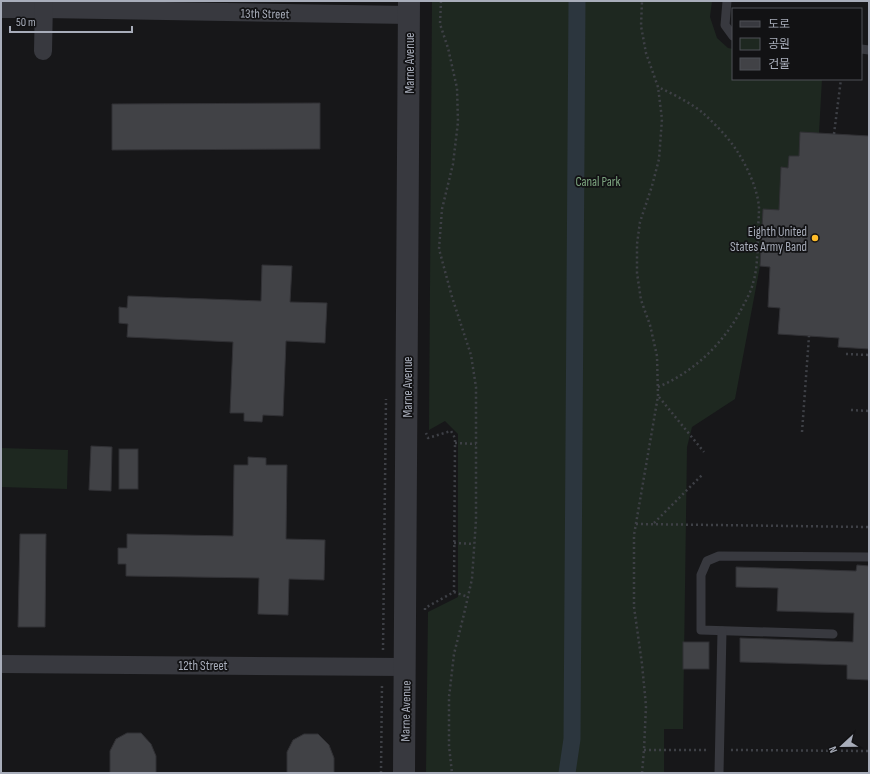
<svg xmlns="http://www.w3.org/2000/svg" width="870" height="774" viewBox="0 0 870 774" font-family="'Sofia Sans Condensed','Noto Sans KR',sans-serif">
<rect width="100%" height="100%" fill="#171719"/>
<g fill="#1e2820">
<path d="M432 1H712L710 17 717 38 728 48 733 49V79H822L819 133 800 132 799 156H789L788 168 781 167 779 210 763 209 760 266 735 399 692 427 687 447 683 729H664V773H426L428 612 458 597V434L445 421 429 430Z"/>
<path d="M1 448 68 450 67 489 1 487Z"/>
</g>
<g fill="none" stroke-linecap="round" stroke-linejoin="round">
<path stroke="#2c363e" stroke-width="17" d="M567 773 572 739 577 1"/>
</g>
<g fill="#414246" stroke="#313135">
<path d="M320 103V149L112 150V104Z"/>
<path d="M800 132 869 136V349L838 347 839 338 778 334 780 308 768 307 770 267 760 266 763 209 779 210 781 167 788 168 789 156H799Z"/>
<path d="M262 265 292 266 290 302 327 303 325 343 286 341 283 416 263 415 262 422 244 421V413H230L233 342 127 337 128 324 119 323V307L127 308 128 296 261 301Z"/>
<path d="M91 446 112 447 111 491 89 490Z"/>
<rect x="119" y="449" width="19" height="40"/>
<path d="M248 457 266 458V465H287L286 539 325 540 324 580 289 579 288 615 258 614 259 578 126 576V564H118V548H127V534L233 536 234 465H248Z"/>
<path d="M20 534H46L45 627H18Z"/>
<path d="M857 565 869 566V680L847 679V665L740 662V638L853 642 854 613 777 611 778 588 736 587V567L856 571Z"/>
<rect x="683" y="642" width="26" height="27"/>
<path d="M127 733H141L151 744 156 756V773H110V751L116 739Z"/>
<path d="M304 734H318L329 745 334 758V773H287V752L293 740Z"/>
</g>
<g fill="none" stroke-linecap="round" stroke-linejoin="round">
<g stroke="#3e4046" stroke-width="2.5" stroke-dasharray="2 3" stroke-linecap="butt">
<path d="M441 1 440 24 448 48 457 88 458 122 453 164 442 209 439 249 452 297 471 355 476 387V520L472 579 464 614 454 654 449 697V746L452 773"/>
<path d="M834 134 841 79"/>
<path d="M846 354 869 355"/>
<path d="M658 387C694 372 724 343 742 308 746 300 751 292 753 283 758 267 757 251 758 235 758 226 759 216 759 208 758 190 747 166 737 151 728 137 715 124 703 113 691 103 673 94 658 87"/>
<path d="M659 397 704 452"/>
<path d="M851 410 869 411"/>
<path d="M802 432 809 336"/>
<path d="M455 443 476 444"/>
<path d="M654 523 702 475"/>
<path d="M636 524 869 527"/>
<path d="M454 543 474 544"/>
<path d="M454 592 468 597"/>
<path d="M425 610V608L454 592 455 443V438L451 431 428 438 426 433"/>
<path d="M383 650 386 399"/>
<path d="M644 750H708"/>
<path d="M731 750 869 751"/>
<path d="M381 773 382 683"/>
<path d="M642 773 644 750 646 706 642 664 634 607V535L658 396 657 356 650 325 641 300 637 273V244L640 222 652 186 659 159 662 119 658 87 646 53 641 26 642 1"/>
</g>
<g stroke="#38393f" stroke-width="9">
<path d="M727 1 725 25 733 36"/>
<path d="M861 49 869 50"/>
<path d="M833 634 701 630V575L707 561 719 556 869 557"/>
<path d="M719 773 722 631"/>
</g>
<g stroke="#38393f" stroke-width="18">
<path d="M1 9H44L409 15"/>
<path d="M43 51 44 1"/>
<path d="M1 664 405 667"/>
</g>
<path stroke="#38393f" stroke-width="22" d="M404 773 409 1"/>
</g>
<circle fill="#ffbc29" stroke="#121214" stroke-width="1.5" cx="815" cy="238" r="4"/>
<g text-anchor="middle" stroke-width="3.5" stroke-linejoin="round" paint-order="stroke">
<g font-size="13" fill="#a8adba" stroke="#121214">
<text transform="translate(265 13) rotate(1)" y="5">13th Street</text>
<text transform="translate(409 63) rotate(-90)" y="5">Marne Avenue</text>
<text transform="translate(407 387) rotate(-90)" y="5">Marne Avenue</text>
<text x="203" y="670">12th Street</text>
<text transform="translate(405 711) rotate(-89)" y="5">Marne Avenue</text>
</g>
<g font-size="13" fill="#7ea681" stroke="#121214">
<text x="598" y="186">Canal Park</text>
</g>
<g font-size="13" fill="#a8adba" stroke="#121214" text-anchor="end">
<text x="807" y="236">Eighth United<tspan x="807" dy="15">States Army Band</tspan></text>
</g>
</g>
<rect width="870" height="774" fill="none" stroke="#a8adba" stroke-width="4"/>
<rect x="732" y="8" width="130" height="72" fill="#121214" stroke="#4e5056"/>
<rect x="740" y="21" width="20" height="6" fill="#38393f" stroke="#4e5056"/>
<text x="768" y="28" font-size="12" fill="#a8adba">도로</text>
<rect x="740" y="38" width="20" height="12" fill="#1e2820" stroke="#4e5056"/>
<text x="768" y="48" font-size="12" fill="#a8adba">공원</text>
<rect x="740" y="58" width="20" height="12" fill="#414246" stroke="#4e5056"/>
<text x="768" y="68" font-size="12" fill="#a8adba">건물</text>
<g transform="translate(842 746) rotate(248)" stroke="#121214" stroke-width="3" paint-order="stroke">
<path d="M0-3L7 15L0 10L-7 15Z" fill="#a8adba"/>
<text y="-6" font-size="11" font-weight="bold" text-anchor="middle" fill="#a8adba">N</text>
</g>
<path d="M10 26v6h122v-6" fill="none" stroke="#a8adba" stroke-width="2"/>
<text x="16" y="26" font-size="12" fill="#a8adba" stroke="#121214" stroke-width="3" paint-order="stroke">50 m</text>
</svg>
